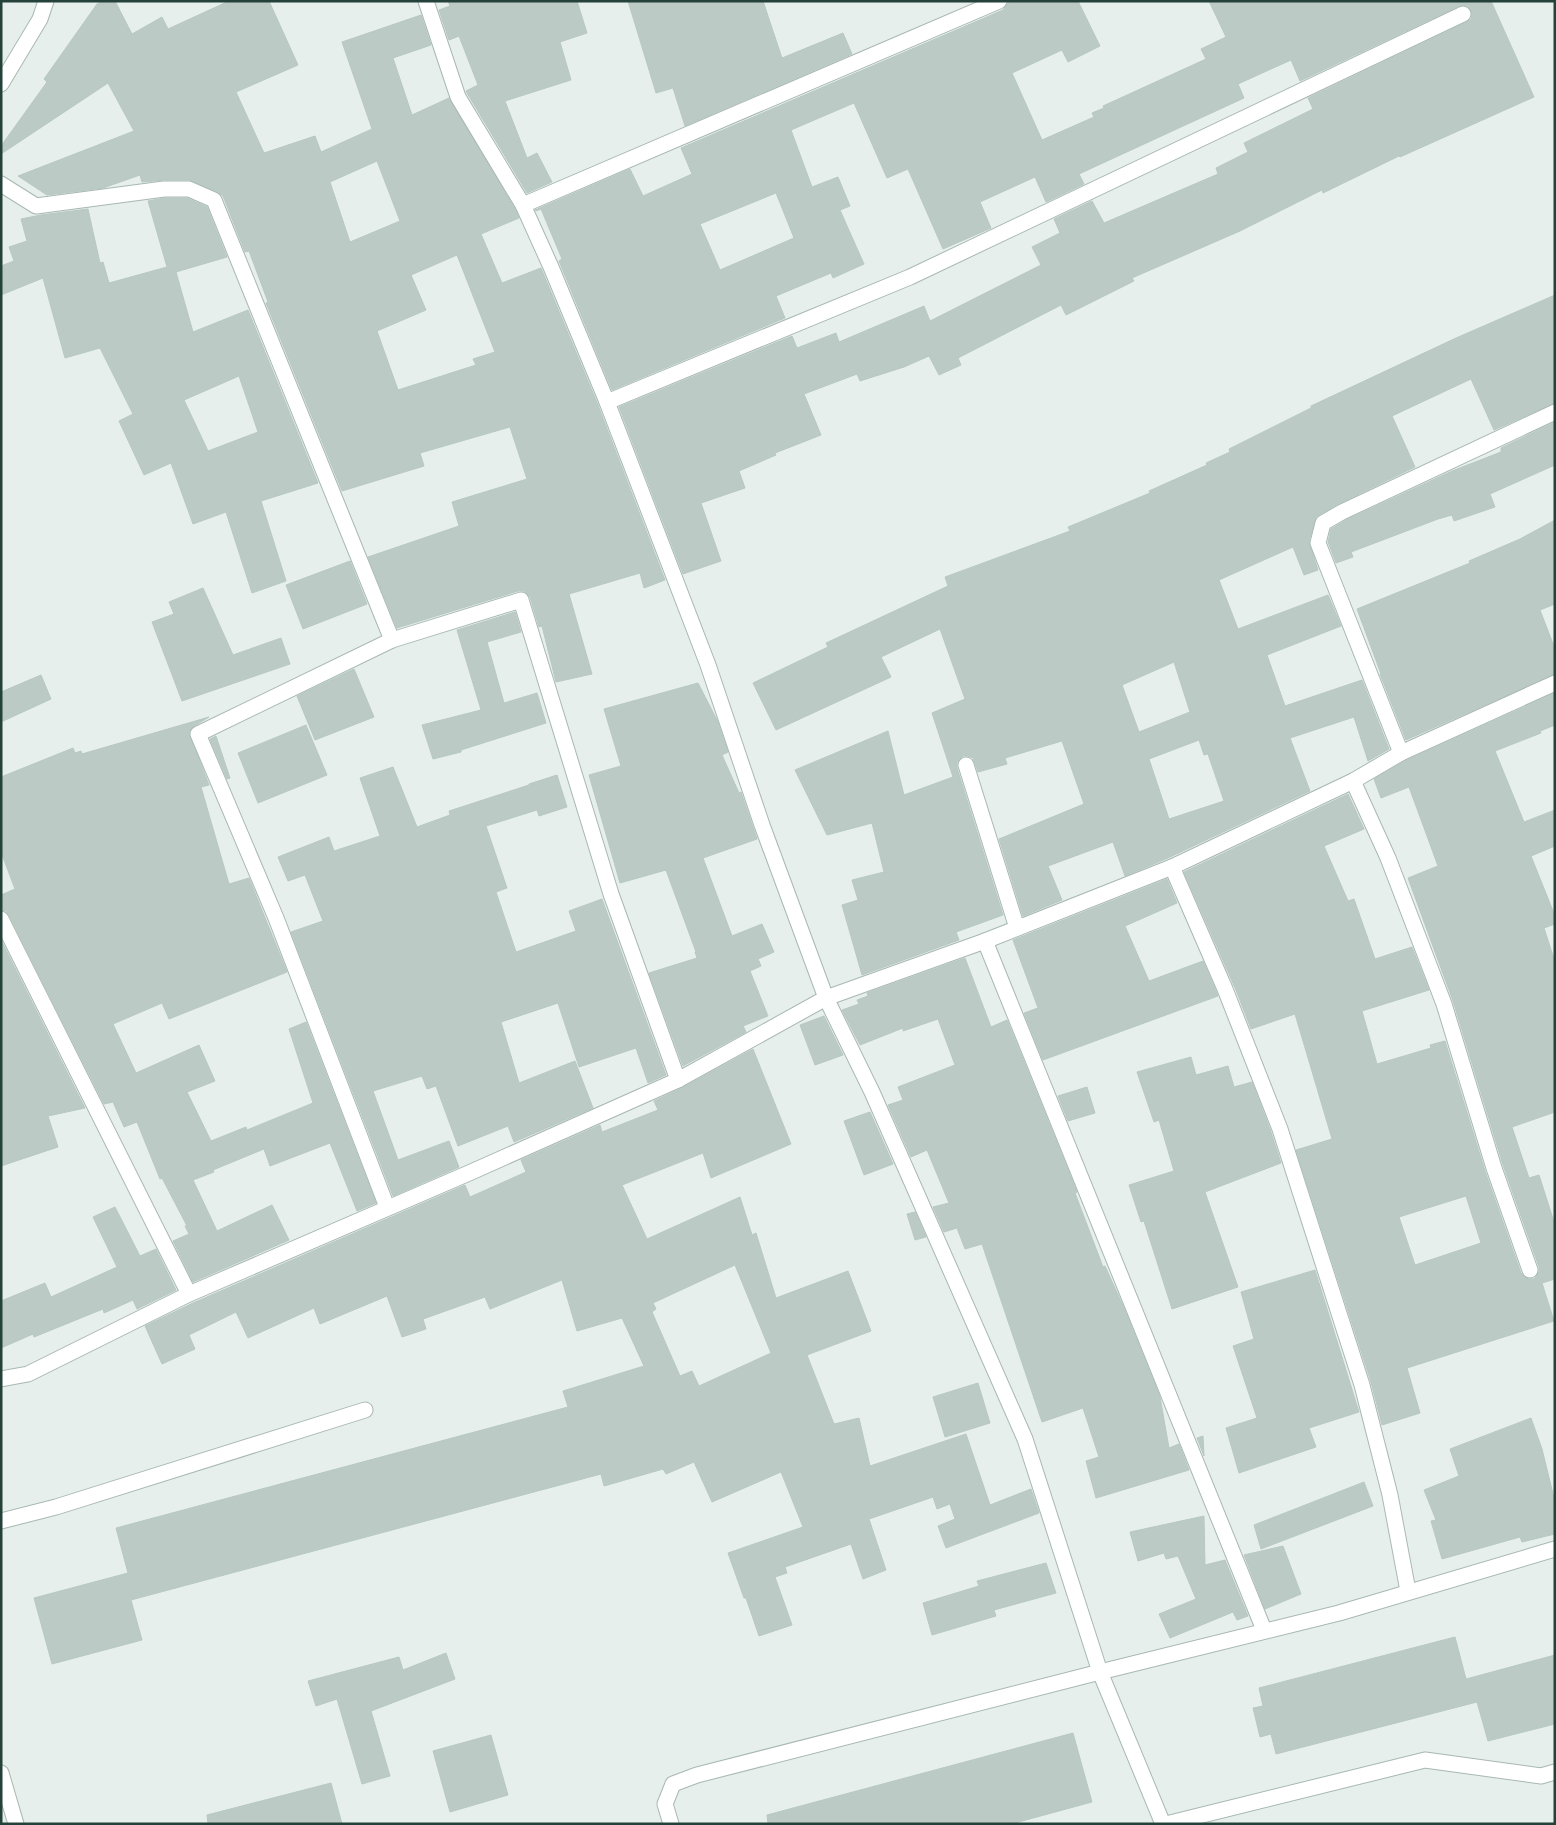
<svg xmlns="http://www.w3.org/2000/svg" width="1556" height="1825" viewBox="0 0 1556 1825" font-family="'Fira Sans',sans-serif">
<rect width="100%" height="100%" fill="#e6efeb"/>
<g fill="#bbcac4" stroke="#b8c9c2" fill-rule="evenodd">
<path d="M103 1H115L132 34 162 17 168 29 229 1H269L298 65 236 92 264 153 315 136 321 152 372 129 342 42 421 15 431 45 393 58 412 115 449 98 515 209 519 218 481 234 502 283 541 268 598 405 665 580 644 588 640 573 569 594 592 674 556 682 542 626 539 627 530 597 524 591H518L397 628 368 557 459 526 452 502 527 479 510 427 420 453 424 466 342 491 266 303 268 302 249 251 245 252 223 196 218 192 189 180H164L142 182 140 175 103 188 47 195 18 176 134 131 108 83 1 154V146L47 82 44 79 97 4ZM377 161 400 221 350 242 330 182ZM457 255 495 352 473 359 476 365 398 390 377 331 426 310 411 275Z"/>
<path d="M448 1H577L587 33 560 42 571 80 505 101 527 158 537 153 552 182 527 193 467 93 466 91 478 85 459 36 449 40 439 10 450 6Z"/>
<path d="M628 1H763L782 58 843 33 852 54 685 126 673 88 656 93Z"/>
<path d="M1013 1H1078L1100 46 1068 62 1062 50 1012 73 1042 140 1094 117 1092 113 1104 108 1103 106 1206 59 1201 49 1226 37 1209 1H1491L1534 97 1400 157 1399 156 1323 193 1322 190 1240 231 1132 278 1134 281 1066 315 1061 305 958 358 961 365 939 375 929 356 904 367 860 381 857 374 804 394 821 435 775 453 776 455 739 471 745 488 701 503 721 561 683 574 619 407 792 336 797 348 836 333 839 342 924 306 930 321 1041 265 1032 247 1060 233 1054 219 1092 201 1104 223 1218 174 1216 168 1248 152 1244 143 1313 109 1308 98 1467 22 1471 19 1472 14 1468 6H1459L1300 81 1291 60 1238 84 1244 98 1079 174 1084 184 1046 202 1035 177 980 202 991 228 943 249 908 169 887 178 854 103 791 130 812 187 838 177 850 206 840 210 864 264 833 278 831 273 776 296 785 318 612 390 559 261 562 259 541 209 536 211 535 210 630 169 643 196 692 174 681 148 1003 10 1008 3ZM776 193 794 238 720 270 700 224Z"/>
<path d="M165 198H187L207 207 227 257 176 272 193 332 248 310 318 483 261 501 286 581 252 593 226 512 193 524 171 463 144 475 119 421 133 414 100 348 65 358 43 278 1 295V266L14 261 9 247 27 241 21 219 41 215 88 209 100 263 103 262 109 283 167 267 148 201ZM239 376 258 432 208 451 184 400Z"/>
<path d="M1555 295V403L1494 430 1471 379 1392 416 1415 467 1338 504 1316 517 1309 541 1318 570 1304 575 1293 547 1219 580 1238 629 1328 595 1341 626 1267 655 1285 706 1362 680 1389 749 1368 761 1354 717 1290 738 1310 791 1168 858 1125 876 1113 842 1048 866 1062 900 1023 916 999 839 1084 804 1062 741 1005 758 1007 764 978 772 973 758 968 756H963L957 762V768L1003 915 956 932 959 940 862 975 842 905 858 900 852 880 884 872 872 823 827 835 795 770 888 731 904 795 953 777 932 713 965 699 940 629 881 657 891 677 776 730 753 683 828 647 826 643 948 586 945 577 1070 531 1068 527 1150 493 1149 491 1207 465 1206 463 1230 452 1229 449 1311 408V406L1456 338ZM1174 662 1190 712 1139 732 1122 685ZM1199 740 1204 755 1208 754 1224 801 1169 819 1149 759Z"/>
<path d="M1555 422V465L1490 494 1495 507 1454 521 1452 515 1438 519 1351 552 1353 557 1336 563 1328 542 1331 529 1346 520 1452 471 1501 452V448Z"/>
<path d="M1555 520V604L1540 610 1555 649V674L1406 740 1380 674H1381L1357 609 1470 563 1469 561 1520 539Z"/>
<path d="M350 561 367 604 303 629 286 585Z"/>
<path d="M203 588 233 655 281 638 290 664 182 701 152 622 174 614 169 602Z"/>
<path d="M515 612 521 632 487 642 504 703 537 693 546 723 461 750V752L433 759 422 725 481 710 457 630Z"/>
<path d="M354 669 374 717 315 740 297 696Z"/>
<path d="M41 675 51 699 1 722V692Z"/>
<path d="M698 683 717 720 728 752 722 755 739 793 741 792 757 839 703 858 732 936 762 924 774 952 758 959 761 966 750 971 768 1016 743 1026 746 1032 683 1066 649 973 697 958 695 952H696L666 870 620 883 589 775 621 766 604 709Z"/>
<path d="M1555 693V725L1540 731 1541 733 1495 751 1524 822 1555 810V846L1531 856 1555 916V924L1544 928 1555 962V1112L1512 1127 1529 1178 1539 1175 1555 1225V1279L1542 1283 1554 1321 1407 1368 1420 1413 1382 1425 1371 1382 1296 1150 1332 1139 1295 1014 1251 1029 1236 990 1184 872 1348 794 1364 829 1324 846 1348 901 1354 899 1375 959 1412 947 1429 990 1362 1011 1377 1064 1431 1048 1430 1045 1445 1041 1485 1171 1521 1273 1528 1279H1534L1539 1272V1267L1503 1165 1453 1001 1408 878 1438 866 1409 787 1381 798 1374 779 1405 761ZM1466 1196 1481 1243 1415 1265 1399 1217Z"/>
<path d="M209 717 194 726 189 733 209 785 201 787 229 884 249 878 287 972 169 1019 162 1003 113 1024 136 1073 199 1045 215 1081 187 1092 211 1141 246 1127 247 1130 313 1103 289 1029 306 1022 376 1203 357 1211 330 1143 270 1166 264 1149 213 1170 214 1172 193 1180 217 1231 272 1205 289 1240 193 1282 173 1241 189 1234 185 1226H187L162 1178 160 1179 137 1122 124 1127 113 1102 104 1104 9 915 6 911 1 910V895L15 889 1 852V777L73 748 75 753 81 751 82 754Z"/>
<path d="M306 725 327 775 258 803 238 753Z"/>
<path d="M216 736 230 778 227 779 210 739Z"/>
<path d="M393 767 417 827 450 815 449 811 529 785V784L557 775 567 807 539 816 537 810 486 826 507 888 496 892 516 952 576 931 569 911 602 899 666 1075 648 1083 636 1048 579 1067 558 1003 501 1022 519 1083 575 1061 593 1108 514 1142 508 1126 458 1146 436 1086 427 1089 422 1076 373 1091 398 1160 449 1141 459 1167 393 1196 291 932 323 921 305 875 288 881 278 857 329 837 334 851 380 836 360 778Z"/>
<path d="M1167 879 1177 903 1125 926 1149 981 1203 961 1218 996 1043 1060 1024 1013 1038 1008 1013 940Z"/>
<path d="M1 940 85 1108 48 1116 58 1147 1 1166Z"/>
<path d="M965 958 991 1027 1007 1020 1077 1192 1075 1193 1103 1267 1105 1266 1124 1308 1160 1397 1169 1448 1179 1444 1189 1470 1096 1498 1086 1461 1099 1457 1083 1408 1042 1422 982 1244 965 1249 957 1228 944 1232 933 1207 949 1203 927 1150 911 1157 888 1105 903 1100 898 1087 955 1065 938 1019 903 1031V1028L860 1045 842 1010 859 1004 857 1000 868 996 867 993Z"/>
<path d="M824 1016 843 1055 815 1065 800 1025Z"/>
<path d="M753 1049 791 1144 711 1178 703 1153 622 1185 647 1239 740 1197 752 1235 756 1233 776 1298 848 1271 871 1331 807 1355 834 1424 859 1418 870 1466 966 1434 990 1505 1031 1489 1039 1513 946 1548 938 1526 955 1519 950 1504 937 1509 933 1497 869 1519 886 1570 863 1579 851 1544 785 1567 787 1573 775 1577 792 1625 759 1636 746 1598H744L728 1553 803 1527 781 1472 712 1502 694 1462 666 1474 663 1469 604 1486 601 1474 131 1600 142 1640 52 1664 34 1598 128 1573 116 1528 568 1407 563 1391 644 1366 622 1318 577 1331 562 1280 490 1309 485 1297 423 1319 426 1329 402 1337 387 1296 320 1324 314 1308 248 1338 236 1312 189 1335 195 1349 162 1364 145 1326 193 1303 465 1185 470 1197 526 1172 521 1160 600 1125 602 1132 658 1110 654 1101 682 1088ZM735 1265 771 1353 699 1386 692 1371 680 1376 652 1312 656 1309 653 1303Z"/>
<path d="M1191 1057 1196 1075 1228 1066 1234 1087 1252 1082 1271 1132 1281 1163 1205 1192 1238 1287 1172 1309 1144 1221 1141 1222 1129 1185 1174 1171 1159 1120 1154 1122 1137 1072Z"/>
<path d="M1087 1087 1095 1113 1068 1121 1058 1096Z"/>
<path d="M870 1112 893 1164 864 1175 844 1121Z"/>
<path d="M115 1207 140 1256 156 1249 176 1290 137 1309 133 1300 104 1313 103 1309 34 1337 33 1334 1 1348V1301L45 1283 51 1297 117 1267 93 1217Z"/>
<path d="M915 1212 926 1237 915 1240 907 1214Z"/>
<path d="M1315 1270 1359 1412 1309 1428 1316 1447 1239 1473 1226 1428 1257 1418 1233 1346 1254 1339 1241 1292Z"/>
<path d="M978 1383 990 1423 945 1437 933 1397Z"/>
<path d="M1531 1418 1542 1449 1555 1502V1534L1522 1542 1520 1537 1442 1559 1431 1521 1436 1520 1424 1490 1459 1476 1450 1449Z"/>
<path d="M1203 1436 1204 1456 1197 1438Z"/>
<path d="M1364 1482 1373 1506 1261 1549 1254 1525Z"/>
<path d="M1204 1516 1205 1565 1225 1560 1248 1616 1237 1620 1233 1612 1170 1638 1159 1614 1196 1599 1178 1556 1166 1559 1164 1553 1138 1561 1130 1532Z"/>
<path d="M1283 1546 1301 1594 1265 1609 1244 1555Z"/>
<path d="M1046 1563 1056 1593 994 1610 996 1616 932 1635 923 1603 979 1586 977 1581Z"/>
<path d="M1455 1637 1466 1679 1555 1655V1724L1488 1741 1477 1702 1276 1754 1271 1734 1260 1737 1253 1708 1263 1706 1259 1688Z"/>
<path d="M446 1653 455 1679 371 1711 390 1776 362 1784 337 1699 316 1706 308 1681 399 1657 403 1670Z"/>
<path d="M1073 1733 1092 1802 1011 1824H768L767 1815Z"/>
<path d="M491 1735 508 1795 450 1812 433 1751Z"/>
<path d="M331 1783 342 1824H208L207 1815Z"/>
</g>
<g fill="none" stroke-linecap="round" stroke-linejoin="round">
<defs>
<g id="minor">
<path d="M426 1 458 97 523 205 551 267 607 402 708 665 762 825 826 998 872 1092 1025 1439 1100 1672 697 1775 673 1784 665 1804 671 1824"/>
<path d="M1 84 40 19 46 1"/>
<path d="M1 184 36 206 164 189H189L214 200 392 640"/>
<path d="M523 205 999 1"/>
<path d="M607 402 910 277 1463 14"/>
<path d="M1401 753 1318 543 1323 523 1342 512 1555 412"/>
<path d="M966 765 1017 928"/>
<path d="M1353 781 1388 858 1444 1004 1494 1168 1530 1270"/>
<path d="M1172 867 1225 989 1280 1129 1362 1385 1390 1495 1408 1591"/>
<path d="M1 919 189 1294"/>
<path d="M985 941 1264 1630"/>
<path d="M387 1207 276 918 198 734 392 640 521 600 611 894 678 1080"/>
<path d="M1 1379 28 1374 189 1294 469 1173 678 1080 826 998 985 941 1172 867 1353 781 1401 753 1555 683"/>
<path d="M1 1521 56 1507 365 1410"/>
<path d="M1 1773 16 1824"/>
<path d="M1163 1824 1100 1672 1339 1613 1555 1549"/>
<path d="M1166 1824 1425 1760 1541 1776 1555 1772"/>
</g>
</defs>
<use href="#minor" stroke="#a8b8b2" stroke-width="17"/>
<use href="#minor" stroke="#fff" stroke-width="15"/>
</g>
<rect width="1556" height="1825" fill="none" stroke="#24423a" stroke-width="5"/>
</svg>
